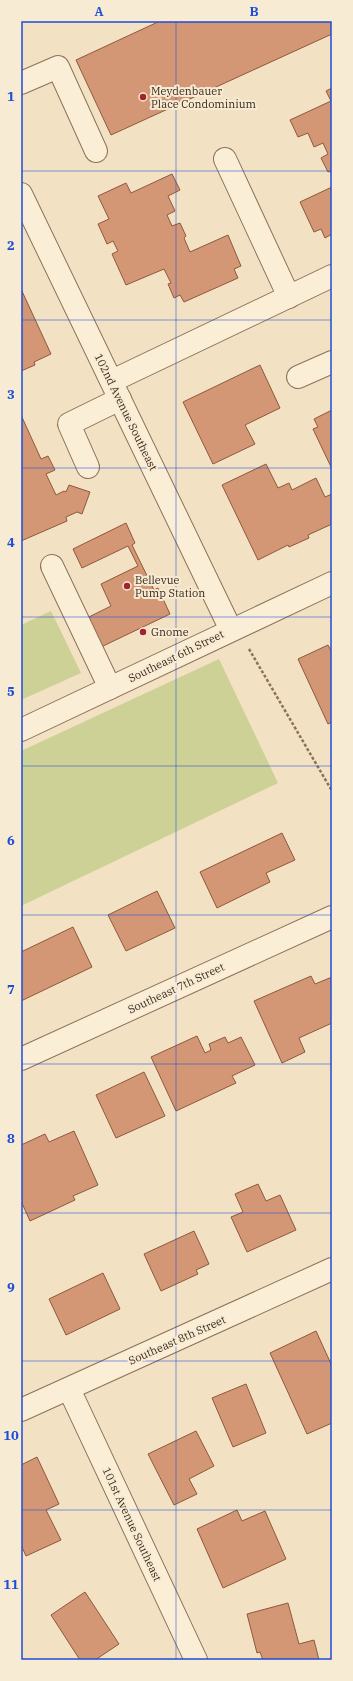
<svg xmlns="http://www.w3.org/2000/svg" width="353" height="1681" viewBox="0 0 353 1681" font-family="'IBM Plex Serif',serif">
<rect width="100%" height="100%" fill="#f2e1c3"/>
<g fill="#ced196">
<path d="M51 611 81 673 21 700V625Z"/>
<path d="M219 659 278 783 21 906V751Z"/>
</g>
<g fill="#d39776" stroke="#8f583c">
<path d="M160 21H331L332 34 111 135 76 60Z"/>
<path d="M332 88V175L330 171 328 172 321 158 328 154 323 143 314 147 308 133 298 137 290 120 331 101 326 91Z"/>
<path d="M172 174 180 190 168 196 175 211 167 215 172 226 180 223 186 236 184 238 190 252 228 235 241 266 234 269 238 278 184 302 180 295 174 298 168 284 171 283 164 269 126 285 112 254 118 251 113 241 107 244 98 224 109 219 98 196 126 183 131 193Z"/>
<path d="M332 187V234L325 238 321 229 314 232 300 202Z"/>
<path d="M21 289 51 354 34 362 35 365 21 371Z"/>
<path d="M260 365 280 408 245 425 255 444 213 464 183 402Z"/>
<path d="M332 410V469L313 429 318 427 314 419Z"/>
<path d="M21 415 41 459 48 456 55 470 46 474 56 495 64 491 66 492 69 485 90 492 82 514 77 512 66 517 67 521 21 541Z"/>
<path d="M266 464 278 488 289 483 292 490 316 478 325 497 332 494V524L308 535 309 538 289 547 288 545 258 560 222 485Z"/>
<path d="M126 523 135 543 132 545 154 590 158 588 170 614 101 647 87 618 111 606 101 584 138 566 128 546 82 568 73 549Z"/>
<path d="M328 645 332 653V722L328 724 298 659Z"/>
<path d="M282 833 295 860 266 873 270 882 217 908 200 872Z"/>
<path d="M157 891 175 928 126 951 108 915Z"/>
<path d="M73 927 92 967 21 1001V952Z"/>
<path d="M311 976 315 984 332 977V1023L299 1038 305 1052 282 1063 254 1001Z"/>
<path d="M197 1036 205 1053 211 1050 209 1044 225 1037 228 1043 241 1037 255 1065 232 1076 236 1083 176 1111 151 1057Z"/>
<path d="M144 1072 165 1116 116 1138 96 1095Z"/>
<path d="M74 1131 98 1185 73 1196 75 1200 30 1221 21 1201V1145L45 1134 49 1142Z"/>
<path d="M258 1184 266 1201 280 1195 296 1230 247 1252 231 1217 243 1212 235 1194Z"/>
<path d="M194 1231 209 1264 196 1270 198 1274 161 1291 144 1254Z"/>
<path d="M103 1273 120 1309 66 1335 49 1299Z"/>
<path d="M316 1331 332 1366V1423L307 1434 270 1353Z"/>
<path d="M246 1384 266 1433 233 1447 212 1398Z"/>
<path d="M196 1431 214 1466 189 1479 197 1494 174 1505 148 1454Z"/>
<path d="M37 1457 59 1504 46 1510 61 1540 26 1556 21 1545V1465Z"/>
<path d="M237 1510 242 1521 265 1511 286 1559 223 1588 197 1529Z"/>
<path d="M85 1592 119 1644 95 1660H80L51 1615Z"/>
<path d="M288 1603 299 1644 314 1640 319 1660H263L260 1652 257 1653 247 1614Z"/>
</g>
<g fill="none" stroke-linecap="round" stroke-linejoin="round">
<defs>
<g id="minor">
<path d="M21 83 58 67 96 151"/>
<path d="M225 159 289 297"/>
<path d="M21 194 231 630"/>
<path d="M298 377 332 362"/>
<path d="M112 381 332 276"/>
<path d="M88 467 69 424 120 399"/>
<path d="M52 566 110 688"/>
<path d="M21 730 332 583"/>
<path d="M21 1059 332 917"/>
<path d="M69 1389 196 1660"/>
<path d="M21 1410 332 1269"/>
</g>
</defs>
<use href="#minor" stroke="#8e7158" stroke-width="24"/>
<path stroke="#8e7158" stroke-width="2.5" stroke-dasharray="3 2" stroke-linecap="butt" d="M249 649 332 791"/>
<use href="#minor" stroke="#fbeed7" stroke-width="22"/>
</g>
<path fill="none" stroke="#1d4ed8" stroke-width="1" stroke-opacity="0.55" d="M176 21V1660M21 171H332M21 320H332M21 468H332M21 617H332M21 766H332M21 915H332M21 1064H332M21 1213H332M21 1361H332M21 1510H332"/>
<g fill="#a2232b" stroke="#f8ebd3" stroke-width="1.5">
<circle cx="143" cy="97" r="4"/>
<circle cx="127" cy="586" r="4"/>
<circle cx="143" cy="632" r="4"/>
</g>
<g text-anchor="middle" stroke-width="4" stroke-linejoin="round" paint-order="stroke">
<g font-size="11" fill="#3c2a1d" stroke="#f8ebd3" text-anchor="start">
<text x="151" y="95">Meydenbauer<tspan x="151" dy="13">Place Condominium</tspan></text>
<text x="135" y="584">Bellevue<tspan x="135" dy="13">Pump Station</tspan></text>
<text x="151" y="636">Gnome</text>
</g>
<g font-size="11" fill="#3c2a1d" stroke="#f8ebd3">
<text transform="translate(126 412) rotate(64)" y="4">102nd Avenue Southeast</text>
<text transform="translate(176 656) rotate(-26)" y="4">Southeast 6th Street</text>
<text transform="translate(176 988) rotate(-25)" y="4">Southeast 7th Street</text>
<text transform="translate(177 1340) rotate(-24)" y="4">Southeast 8th Street</text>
<text transform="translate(132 1524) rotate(65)" y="4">101st Avenue Southeast</text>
</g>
</g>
<rect width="353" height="1681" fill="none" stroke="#f8ebd3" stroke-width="44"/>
<rect x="22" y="22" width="309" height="1637" fill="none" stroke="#1d4ed8" stroke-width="1.5"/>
<g font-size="13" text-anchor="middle" font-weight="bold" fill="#1d4ed8">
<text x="99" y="16">A</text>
<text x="254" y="16">B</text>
<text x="11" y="101">1</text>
<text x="11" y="250">2</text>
<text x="11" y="399">3</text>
<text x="11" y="547">4</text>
<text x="11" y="696">5</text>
<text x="11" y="845">6</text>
<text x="11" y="994">7</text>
<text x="11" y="1143">8</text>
<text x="11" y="1292">9</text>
<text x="11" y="1440">10</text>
<text x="11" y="1589">11</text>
</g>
</svg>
